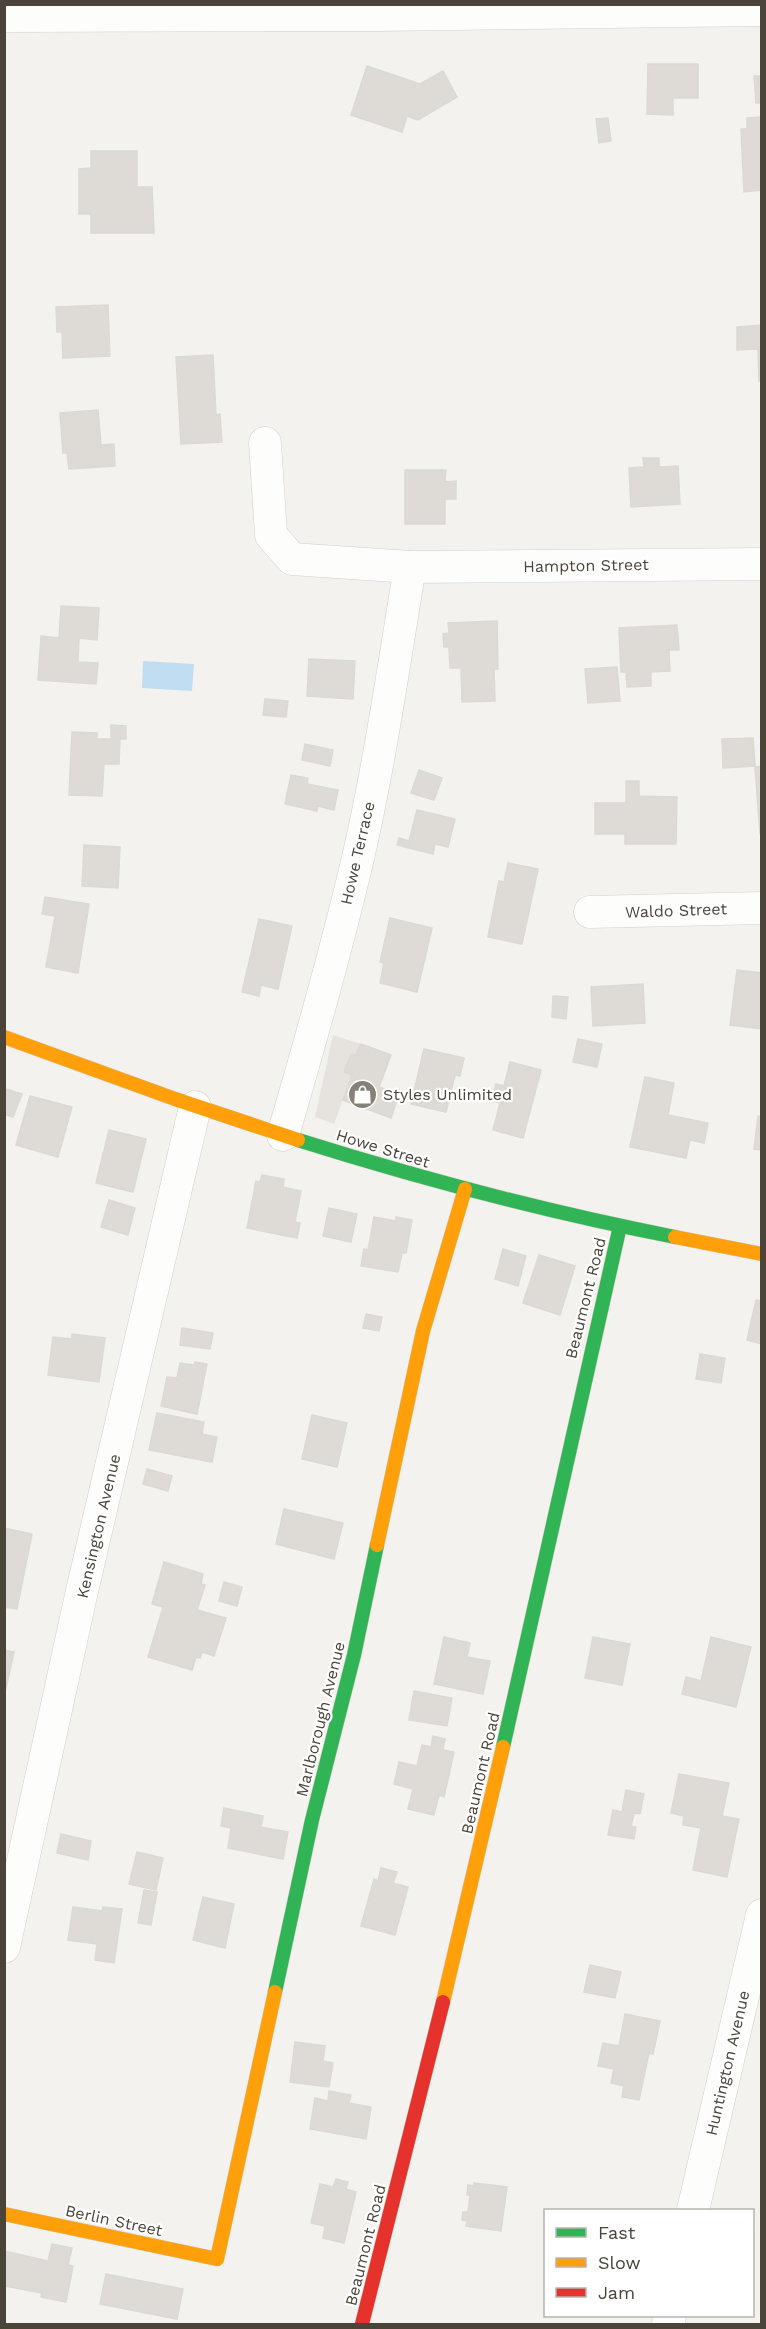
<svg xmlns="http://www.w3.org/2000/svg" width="766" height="2329" viewBox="0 0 766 2329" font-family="'Work Sans',sans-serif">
<rect width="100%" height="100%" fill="#f4f2ee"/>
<path fill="#e6e3df" d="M333 1035 361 1044 356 1055 351 1054 344 1071 352 1075 334 1124 315 1117Z"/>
<path fill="#c0ddf1" d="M143 661 194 664 192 691 142 688Z"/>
<g fill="#dedbd6" stroke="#dcd9d4" stroke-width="1.5">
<path d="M648 64H698V98H673V115L647 114Z"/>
<path d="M367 66 420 84 443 71 457 97 418 120 407 116 402 132 351 115Z"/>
<path d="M754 76H762V103H756Z"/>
<path d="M762 117V190L744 192 741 129H747V118Z"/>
<path d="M608 118 611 141 599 143 596 119Z"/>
<path d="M91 151H137V187H152L154 233H91V214H79V169L91 168Z"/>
<path d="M108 305 110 356 63 358 62 332H57L56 307Z"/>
<path d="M762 325V381H759L758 349 737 350V327Z"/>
<path d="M213 355 216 415 220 414 222 442 181 444 176 357Z"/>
<path d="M98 410 101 445 114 444 115 466 69 469 67 453H63L60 413Z"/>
<path d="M643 458H659V467L678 466 680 504 631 507 629 468 644 467Z"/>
<path d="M405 470H446L445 482 456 481V499H445V524H405Z"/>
<path d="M61 606 99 608 97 640 79 638 78 662 98 663 96 684 38 680 41 636 59 638Z"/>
<path d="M497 621 498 669H494L495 701 462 702 461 668H450L449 647H444L443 634 449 633 448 623Z"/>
<path d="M677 625 679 650H669L670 671 651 672V686L627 687 626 672H621L619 628Z"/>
<path d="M309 659 355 661 353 699 307 696Z"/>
<path d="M617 667 620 701 588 703 585 669Z"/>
<path d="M265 699 288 701 286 717 263 715Z"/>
<path d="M111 725 126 726V739H120L119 764H104L102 796 69 795 72 732 97 733V739H111Z"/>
<path d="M753 738 755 766 723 768 722 739Z"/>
<path d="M305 744 333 750 330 766 302 760Z"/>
<path d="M762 766V834H760L755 767Z"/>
<path d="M419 770 442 778 434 800 411 793Z"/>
<path d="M291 775 308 778 307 784 338 790 334 810 318 806 317 811 285 804Z"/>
<path d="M626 781H639V796L677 797 676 844H625V834H595V803H626Z"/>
<path d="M417 810 455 819 448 847 435 844 433 854 397 845 399 838 409 841Z"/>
<path d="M84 845 120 847 118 888 82 886Z"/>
<path d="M508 863 538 869 522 944 488 937 499 881 504 882Z"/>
<path d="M45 897 89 904 78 973 46 967 55 916 42 914Z"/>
<path d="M390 918 432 928 417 992 380 983 384 963 380 962Z"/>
<path d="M259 919 292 926 278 989 261 985 259 996 242 992Z"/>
<path d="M737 970 762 973V1029L730 1025Z"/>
<path d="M643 984 645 1023 593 1026 591 987Z"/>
<path d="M553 996 568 997 566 1019 552 1017Z"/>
<path d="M578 1039 602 1044 597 1067 573 1062Z"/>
<path d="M361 1044 391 1055 379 1087 399 1094 391 1118 343 1100 352 1075 344 1072 351 1054 356 1055Z"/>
<path d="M424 1049 464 1058 460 1076 455 1075 446 1112 411 1104Z"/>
<path d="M510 1062 541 1070 523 1138 493 1130 500 1103 492 1101 496 1084 504 1086Z"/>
<path d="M645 1077 674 1083 668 1115 708 1123 704 1143 690 1140 686 1158 630 1147Z"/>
<path d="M6 1089 22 1094 13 1117 4 1114Z"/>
<path d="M30 1096 72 1107 58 1157 16 1145Z"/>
<path d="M758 1116 762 1117V1150L754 1149Z"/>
<path d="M109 1130 146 1139 133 1192 96 1183Z"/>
<path d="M262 1175 284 1179 283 1187 301 1191 295 1222 300 1223 297 1238 247 1228 256 1181 260 1182Z"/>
<path d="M109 1200 135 1208 128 1235 101 1227Z"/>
<path d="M329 1208 357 1214 351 1242 323 1236Z"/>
<path d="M374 1217 396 1221V1217L412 1220 406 1253H402L398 1272 361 1266 364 1249 368 1250Z"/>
<path d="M503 1249 526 1256 518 1286 495 1279Z"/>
<path d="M539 1255 575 1266 560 1315 523 1303Z"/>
<path d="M756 1300 762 1301V1344L747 1340Z"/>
<path d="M366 1314 382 1317 379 1331 363 1328Z"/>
<path d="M182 1328 213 1333 210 1349 180 1345Z"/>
<path d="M72 1334 105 1338 99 1382 48 1375 53 1337 72 1339Z"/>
<path d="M700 1354 725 1358 721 1383 696 1379Z"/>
<path d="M195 1362 207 1364 197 1414 161 1406 167 1377 177 1378 180 1363 194 1365Z"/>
<path d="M157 1413 204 1422 202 1434 217 1437 212 1462 149 1450Z"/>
<path d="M312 1415 347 1423 337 1467 302 1459Z"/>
<path d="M147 1469 172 1476 168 1491 143 1484Z"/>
<path d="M284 1509 343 1523 334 1559 276 1544Z"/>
<path d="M4 1528 32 1534 17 1609 4 1607Z"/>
<path d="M164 1562 203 1574 201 1584 205 1585 197 1610 226 1618 214 1656 202 1652 200 1658 196 1657 192 1670 148 1657 163 1607 152 1604Z"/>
<path d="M224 1582 242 1587 237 1606 219 1601Z"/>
<path d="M444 1637 470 1643 467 1657 490 1661 483 1694 434 1684Z"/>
<path d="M593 1637 630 1644 622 1685 585 1678Z"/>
<path d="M711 1637 751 1647 736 1707 682 1694 686 1677 701 1681Z"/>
<path d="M4 1650 14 1652 4 1697Z"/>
<path d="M414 1691 452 1698 447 1726 409 1720Z"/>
<path d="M433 1736 445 1739 443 1750 454 1752 444 1797 439 1795 434 1815 408 1809 413 1789 394 1784 399 1762 417 1766 422 1745 431 1747Z"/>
<path d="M679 1774 729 1783 722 1816 739 1819 727 1877 693 1870 701 1828 683 1825 684 1816 671 1813Z"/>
<path d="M626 1790 644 1794 640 1814 634 1813 631 1826 636 1827 634 1839 608 1835 613 1810 622 1812Z"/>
<path d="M224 1808 263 1816 261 1827 288 1832 283 1859 228 1848 231 1828 221 1826Z"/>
<path d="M61 1834 91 1841 88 1860 57 1853Z"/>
<path d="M137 1852 163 1858 156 1890 129 1884Z"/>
<path d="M381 1868 397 1872 393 1883 408 1887 395 1935 361 1926 374 1879 378 1881Z"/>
<path d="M144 1890 157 1892 151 1925 138 1923Z"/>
<path d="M203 1897 234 1904 225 1948 193 1940Z"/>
<path d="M73 1907 102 1911 103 1907 122 1909 114 1963 95 1960 97 1944 68 1940Z"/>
<path d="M590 1965 621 1972 615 1998 584 1992Z"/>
<path d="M625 2014 660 2021 653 2054 649 2053 639 2100 622 2097 624 2086 611 2083 614 2069 598 2066 603 2043 619 2046Z"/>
<path d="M295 2042 325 2046 323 2061 333 2063 329 2087 290 2082Z"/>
<path d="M329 2091 351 2095 349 2103 371 2107 366 2139 310 2129 315 2098 328 2101Z"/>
<path d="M336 2179 348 2182 346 2189 356 2192 344 2243 323 2238 325 2226 311 2223 320 2184 333 2187Z"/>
<path d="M474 2183 507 2187 501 2231 466 2226 467 2221 462 2220 463 2212H468L470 2195H467L468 2185 473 2186Z"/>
<path d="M52 2244 72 2248 68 2265 73 2266 66 2302 41 2297 42 2293 4 2286V2251L48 2261Z"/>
<path d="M106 2274 183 2289 177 2319 100 2304Z"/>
</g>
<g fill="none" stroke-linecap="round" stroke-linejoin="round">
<defs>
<g id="street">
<path d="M4 16 379 15 762 10"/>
<path d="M265 443 271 535 292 559 410 567 762 564"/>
<path d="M590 912 762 908"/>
<path d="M283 1135C310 1043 336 951 358 858 380 762 394 664 410 567"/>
<path d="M4 1947 82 1591 195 1107"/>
<path d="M693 2210 762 1915"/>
<path d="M668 2324 670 2316"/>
</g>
<g id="fast">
<path d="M298 1140C422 1179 547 1212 675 1237"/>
<path d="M503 1747 620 1226"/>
<path d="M275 1992 312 1820 354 1655 377 1545"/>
</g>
<g id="slow">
<path d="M4 1037 175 1099 298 1140"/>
<path d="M675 1237 762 1254"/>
<path d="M377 1545 423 1331 465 1189"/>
<path d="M443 2002 503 1747"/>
<path d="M4 2214 217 2259 275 1992"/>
</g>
<path id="jam" d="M362 2324 443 2002"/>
</defs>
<use href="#street" stroke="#d2d0cb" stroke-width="33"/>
<use href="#fast" stroke="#d3cfc5" stroke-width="15"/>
<use href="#slow" stroke="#d3cfc5" stroke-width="15"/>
<use href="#jam" stroke="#d3cfc5" stroke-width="15"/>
<use href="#street" stroke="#fdfdfc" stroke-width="32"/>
<use href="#fast" stroke="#30b455" stroke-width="14"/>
<use href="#slow" stroke="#ff9f0a" stroke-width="14"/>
<use href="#jam" stroke="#e5322d" stroke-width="14"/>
</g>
<defs>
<symbol id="shop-disc" viewBox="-11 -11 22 22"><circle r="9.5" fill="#868178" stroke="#fff"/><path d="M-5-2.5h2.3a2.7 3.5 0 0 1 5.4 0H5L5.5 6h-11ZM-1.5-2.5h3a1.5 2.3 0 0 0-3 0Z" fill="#fff"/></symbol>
</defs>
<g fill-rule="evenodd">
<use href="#shop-disc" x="346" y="1078" width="33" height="33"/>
</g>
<g text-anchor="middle" stroke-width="4.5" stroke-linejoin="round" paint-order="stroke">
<g font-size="16" fill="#4b4439" stroke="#fff">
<text transform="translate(586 565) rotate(-1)" y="6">Hampton Street</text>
<text transform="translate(357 853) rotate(-77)" y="6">Howe Terrace</text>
<text transform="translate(676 910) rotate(-2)" y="6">Waldo Street</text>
<text transform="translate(383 1148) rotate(17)" y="6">Howe Street</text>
<text transform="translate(585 1298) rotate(-76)" y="6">Beaumont Road</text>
<text transform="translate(98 1526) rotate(-77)" y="6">Kensington Avenue</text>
<text transform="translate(320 1719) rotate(-76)" y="6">Marlborough Avenue</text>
<text transform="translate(480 1773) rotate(-77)" y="6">Beaumont Road</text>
<text transform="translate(727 2063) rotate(-77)" y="6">Huntington Avenue</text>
<text transform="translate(114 2220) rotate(12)" y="6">Berlin Street</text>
<text transform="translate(365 2245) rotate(-76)" y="6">Beaumont Road</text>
</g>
<g font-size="16" fill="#4b4439" stroke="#fff" text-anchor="start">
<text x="383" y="1100">Styles Unlimited</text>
</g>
</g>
<rect width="766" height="2329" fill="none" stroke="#4b4439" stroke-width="12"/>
<rect x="544" y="2209" width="210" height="108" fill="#ffffff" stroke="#b7b4b0" stroke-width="1.5"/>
<rect x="556" y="2228" width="30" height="9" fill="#30b455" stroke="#b7b4b0" stroke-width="1.5"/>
<text x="598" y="2239" font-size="18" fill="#4b4439">Fast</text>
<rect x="556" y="2258" width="30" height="9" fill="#ff9f0a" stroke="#b7b4b0" stroke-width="1.5"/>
<text x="598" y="2269" font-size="18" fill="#4b4439">Slow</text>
<rect x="556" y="2288" width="30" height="9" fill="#e5322d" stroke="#b7b4b0" stroke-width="1.5"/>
<text x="598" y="2299" font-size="18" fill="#4b4439">Jam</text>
</svg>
